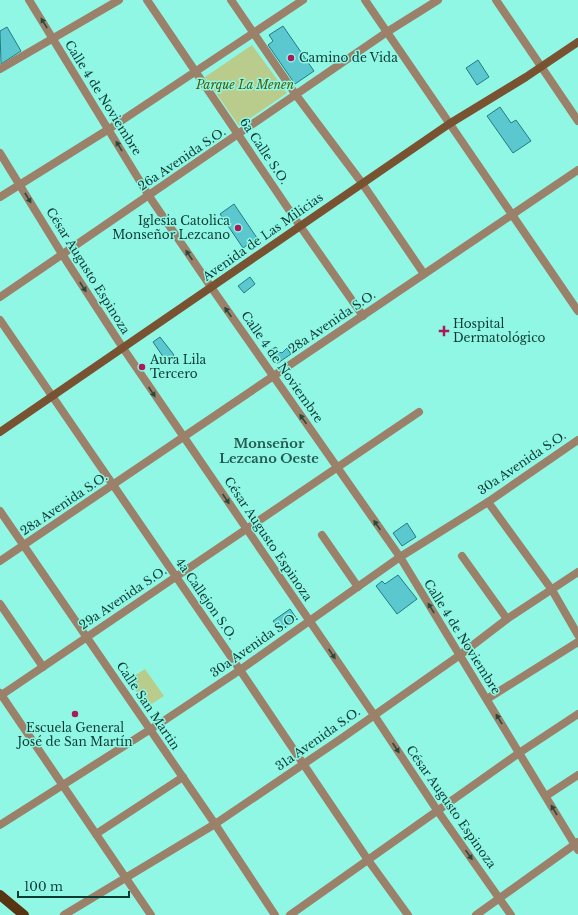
<svg xmlns="http://www.w3.org/2000/svg" width="578" height="915" viewBox="0 0 578 915" font-family="'Libre Baskerville',serif">
<rect width="100%" height="100%" fill="#90f7e5"/>
<g fill="#b9cc8b">
<path d="M252 45 287 93 239 126 205 77Z"/>
<path d="M145 669 164 696 147 707 128 680Z"/>
</g>
<g fill="#5bc8d0" stroke="#247b81">
<path d="M283 26 314 71 295 84 268 45 273 41 269 35Z"/>
<path d="M7 27 21 51 1 64 0 31Z"/>
<path d="M478 60 489 77 477 85 466 68Z"/>
<path d="M500 107 511 123 516 120 531 141 513 153 487 116Z"/>
<path d="M234 204 257 238 243 248 220 214Z"/>
<path d="M250 277 255 284 244 293 238 286Z"/>
<path d="M160 337 174 355 166 361 153 342Z"/>
<path d="M276 347 279 352 282 353 287 348 291 354 278 363 273 362 267 351Z"/>
<path d="M407 523 416 537 402 546 393 533Z"/>
<path d="M398 575 417 599 397 614 376 586 382 581 385 584Z"/>
<path d="M290 609 297 619 281 631 273 621Z"/>
</g>
<g fill="none" stroke-linecap="round" stroke-linejoin="round">
<g stroke="#9b816a" stroke-width="8">
<path d="M231 0 296 95 362 183 424 274"/>
<path d="M365 0 578 311"/>
<path d="M496 0 578 121"/>
<path d="M0 69 119 0"/>
<path d="M0 197 109 129 303 0"/>
<path d="M300 226 363 316"/>
<path d="M0 297 387 32 438 0"/>
<path d="M0 320 240 670 368 860 408 915"/>
<path d="M488 502 552 590 578 635"/>
<path d="M0 511 215 824 275 915"/>
<path d="M322 535 358 587"/>
<path d="M462 556 507 619"/>
<path d="M0 561 578 170"/>
<path d="M0 604 43 667"/>
<path d="M0 693 151 915"/>
<path d="M0 696 419 412"/>
<path d="M487 699 578 642"/>
<path d="M546 796 578 775"/>
<path d="M0 825 165 720 240 670 400 557 488 502 578 440"/>
<path d="M96 834 183 777"/>
<path d="M64 915 215 824 342 738 460 655 507 619 578 572"/>
<path d="M290 915 519 753 578 714"/>
<path d="M476 915 578 842"/>
</g>
<g stroke="#9b816a" stroke-width="8">
<path d="M29 0 149 196 211 287 400 557 578 850"/>
<path d="M147 0 300 226"/>
<path d="M0 153 62 254 123 348 374 715 437 810 511 915"/>
</g>
<path stroke="#785231" stroke-width="8" d="M0 432 449 124 526 77 578 42"/>
<path stroke="#583512" stroke-width="10" d="M0 895 24 915"/>
</g>
<defs><path id="oneway-solid" d="M-6-.8H1V-3.2L6.5 0L1 3.2V.8H-6Z"/></defs>
<g fill="#29493f">
<use href="#oneway-solid" transform="translate(44 23) rotate(-122)"/>
<use href="#oneway-solid" transform="translate(119 146) rotate(-121)"/>
<use href="#oneway-solid" transform="translate(28 198) rotate(59)"/>
<use href="#oneway-solid" transform="translate(189 255) rotate(-124)"/>
<use href="#oneway-solid" transform="translate(83 287) rotate(57)"/>
<use href="#oneway-solid" transform="translate(228 312) rotate(-125)"/>
<use href="#oneway-solid" transform="translate(152 392) rotate(56)"/>
<use href="#oneway-solid" transform="translate(303 419) rotate(-125)"/>
<use href="#oneway-solid" transform="translate(226 499) rotate(56)"/>
<use href="#oneway-solid" transform="translate(377 525) rotate(-125)"/>
<use href="#oneway-solid" transform="translate(431 608) rotate(-122)"/>
<use href="#oneway-solid" transform="translate(332 654) rotate(56)"/>
<use href="#oneway-solid" transform="translate(499 719) rotate(-121)"/>
<use href="#oneway-solid" transform="translate(396 748) rotate(56)"/>
<use href="#oneway-solid" transform="translate(554 810) rotate(-121)"/>
<use href="#oneway-solid" transform="translate(469 855) rotate(55)"/>
</g>
<g fill="#a91a58" stroke="#90f7e5" stroke-width="1.5">
<circle cx="291" cy="58" r="4"/>
<circle cx="238" cy="228" r="4"/>
<path d="M442 325h4v4h4v4h-4v4h-4v-4h-4v-4h4z"/>
<circle cx="142" cy="367" r="4"/>
<circle cx="75" cy="714" r="4"/>
</g>
<g text-anchor="middle" stroke-width="3" stroke-linejoin="round" paint-order="stroke">
<g font-size="12" fill="#0d3b34" stroke="#90f7e5" text-anchor="start">
<text x="299" y="62">Camino de Vida</text>
<text x="230" y="225" text-anchor="end">Iglesia Catolica<tspan x="230" dy="14">Monseñor Lezcano</tspan></text>
<text x="453" y="328">Hospital<tspan x="453" dy="14">Dermatológico</tspan></text>
<text x="150" y="364">Aura Lila<tspan x="150" dy="14">Tercero</tspan></text>
<text x="75" y="732" text-anchor="middle">Escuela General<tspan x="75" dy="14">José de San Martín</tspan></text>
</g>
<g font-size="12" font-style="italic" fill="#4c5e05" stroke="#90f7e5">
<text x="245" y="89">Parque La Menen</text>
</g>
<g font-size="12" fill="#0d3b34" stroke="#90f7e5">
<text transform="translate(103 98) rotate(58)" y="4">Calle 4 de Noviembre</text>
<text transform="translate(264 151) rotate(56)" y="4">6a Calle S.O.</text>
<text transform="translate(182 159) rotate(-34)" y="4">26a Avenida S.O.</text>
<text transform="translate(263 237) rotate(-35)" y="4">Avenida de Las Milicias</text>
<text transform="translate(88 271) rotate(58)" y="4">César Augusto Espinoza</text>
<text transform="translate(332 322) rotate(-34)" y="4">28a Avenida S.O.</text>
<text transform="translate(282 367) rotate(55)" y="4">Calle 4 de Noviembre</text>
<text transform="translate(522 463) rotate(-34)" y="4">30a Avenida S.O.</text>
<text transform="translate(64 504) rotate(-34)" y="4">28a Avenida S.O.</text>
<text transform="translate(268 539) rotate(56)" y="4">César Augusto Espinoza</text>
<text transform="translate(123 598) rotate(-34)" y="4">29a Avenida S.O.</text>
<text transform="translate(206 599) rotate(55)" y="4">4a Callejon S.O.</text>
<text transform="translate(462 637) rotate(58)" y="4">Calle 4 de Noviembre</text>
<text transform="translate(254 645) rotate(-35)" y="4">30a Avenida S.O.</text>
<text transform="translate(148 706) rotate(56)" y="4">Calle San Martin</text>
<text transform="translate(318 739) rotate(-35)" y="4">31a Avenida S.O.</text>
<text transform="translate(451 807) rotate(55)" y="4">César Augusto Espinoza</text>
</g>
<g font-size="13" font-weight="bold" fill="#235a51" stroke="#90f7e5">
<text x="269" y="448">Monseñor<tspan x="269" dy="15">Lezcano Oeste</tspan></text>
</g>
</g>
<path d="M18 891v6h111v-6" fill="none" stroke="#0d3b34" stroke-width="2"/>
<text x="24" y="891" font-size="12" fill="#0d3b34" stroke="#90f7e5" stroke-width="3" paint-order="stroke">100 m</text>
</svg>
